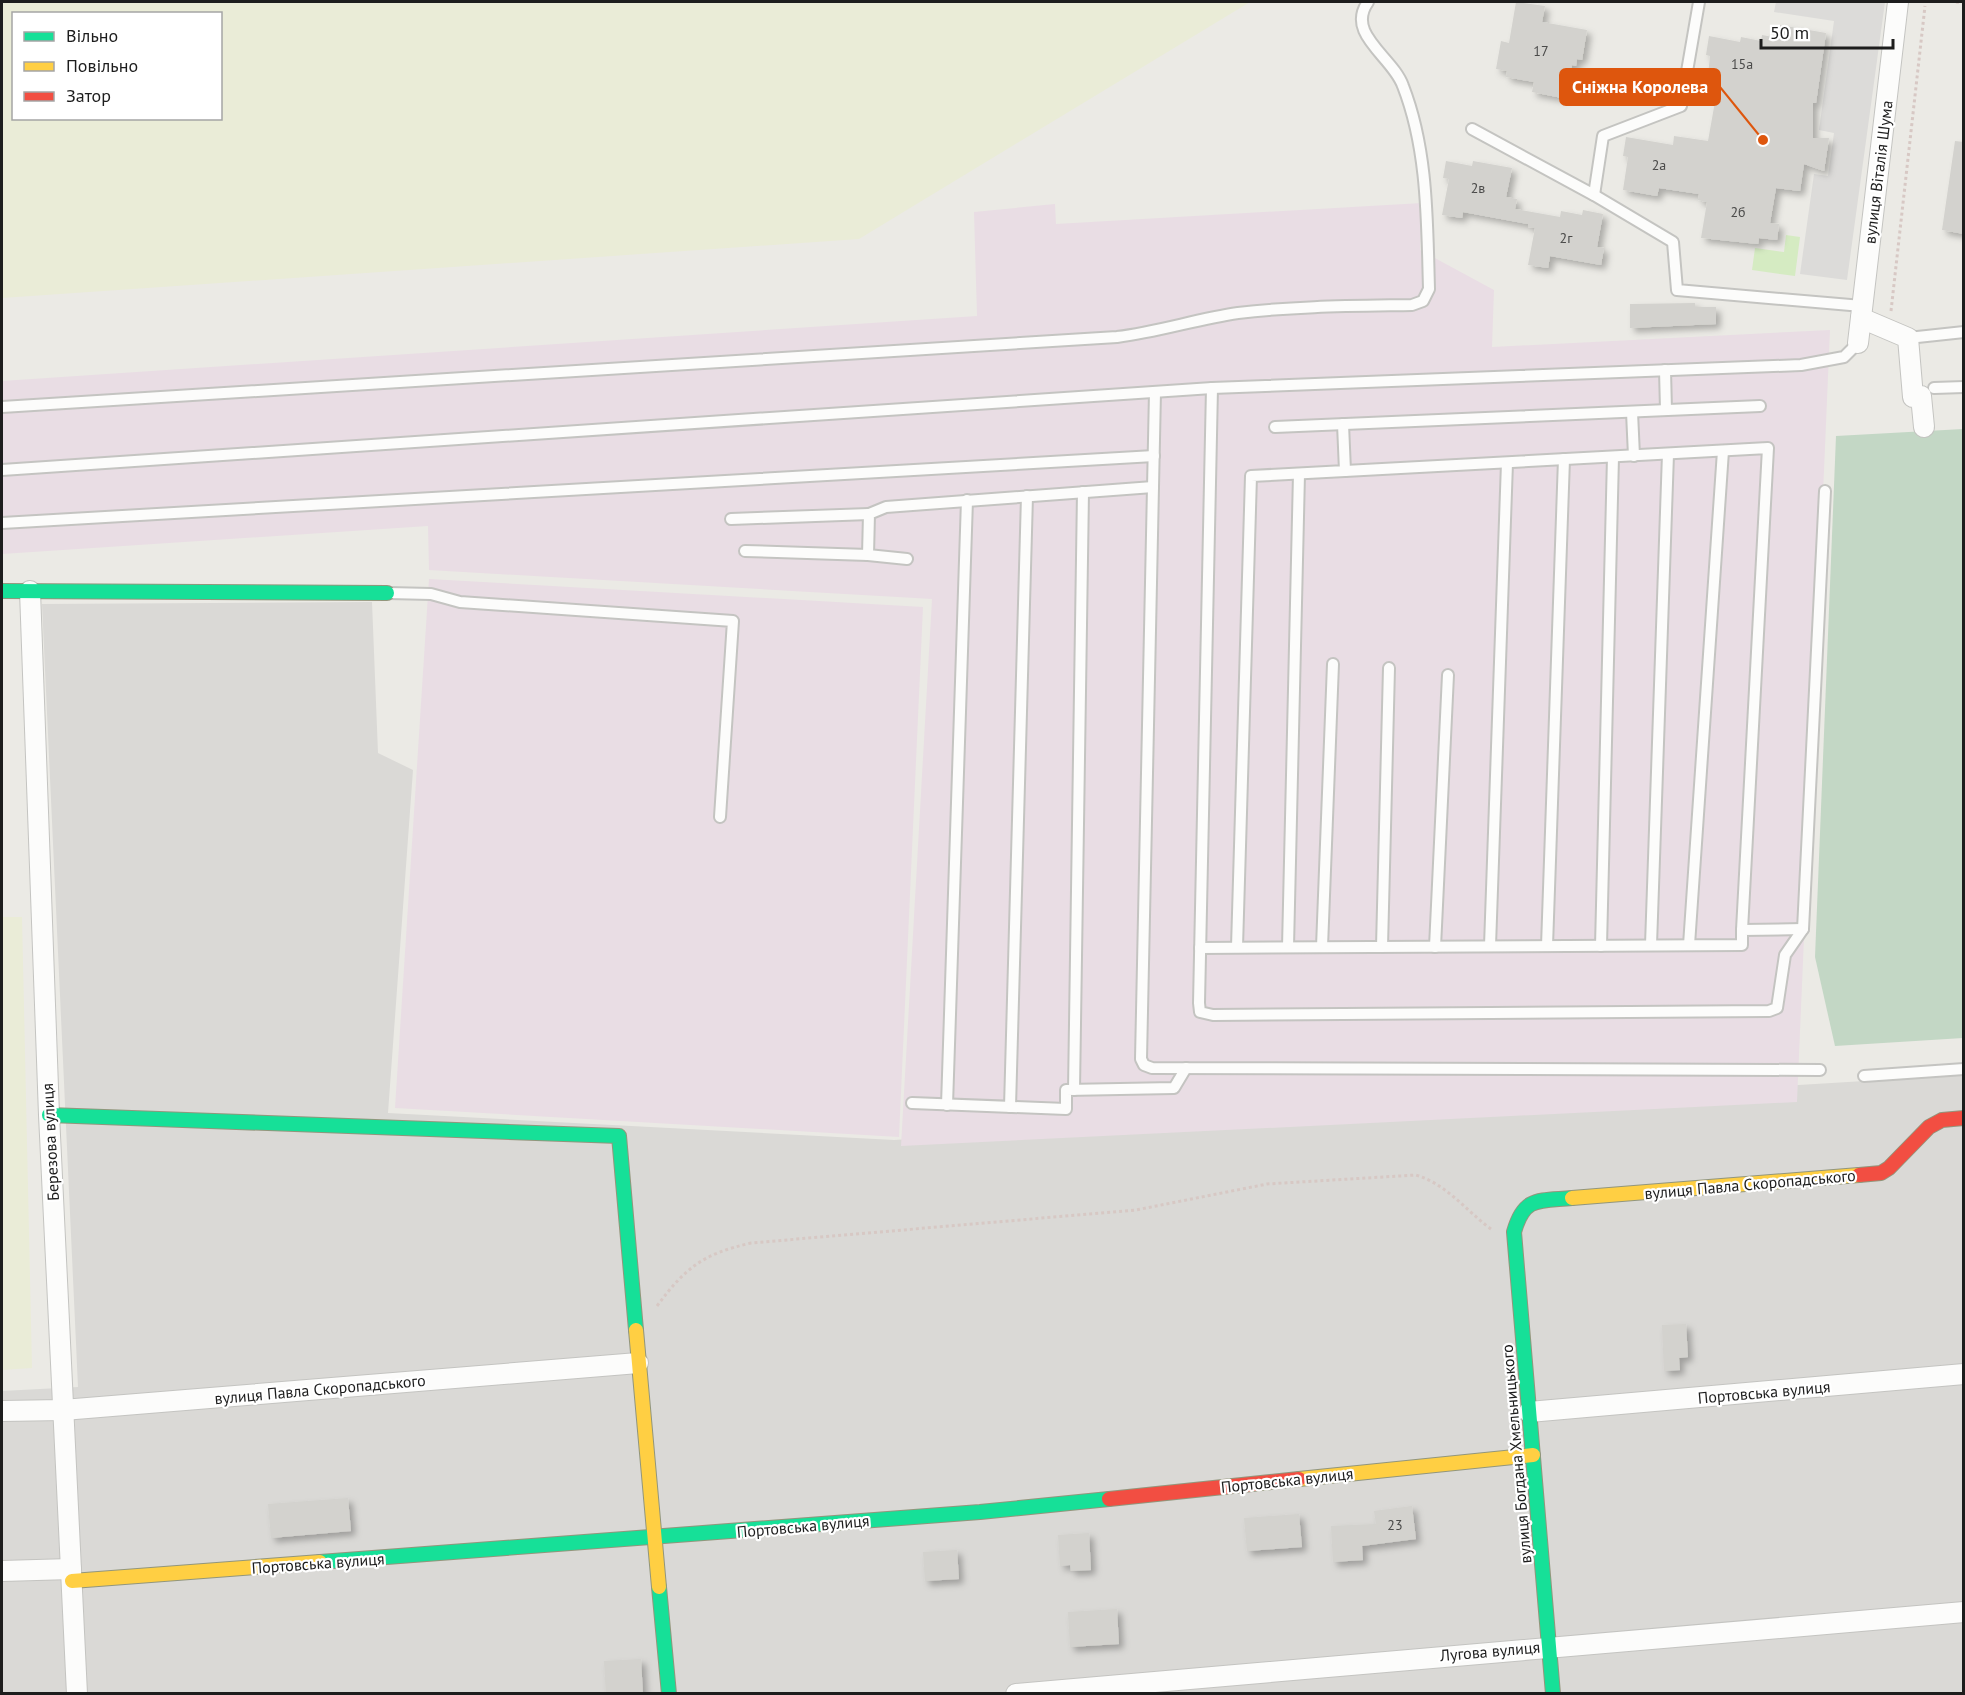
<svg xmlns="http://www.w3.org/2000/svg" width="1965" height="1695" viewBox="0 0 1965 1695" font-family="'PT Sans',sans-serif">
<defs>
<filter id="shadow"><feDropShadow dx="4.5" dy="4.5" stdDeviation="3" flood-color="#0004"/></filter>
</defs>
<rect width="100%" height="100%" fill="#ebeae5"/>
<path fill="#dad9d6" d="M372 602 378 753 413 770 388 1113 894 1140 1963 1075V1693H2V1391L78 1387 42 604Z"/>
<g fill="#e9dde4">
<path d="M1422 203 1420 250 1494 290 1492 347 1830 330 1797 1102 901 1146 932 599 429 570 428 526 2 554V381L977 316 974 212 1055 204 1056 224Z"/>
<path d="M429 579 923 607 899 1137 395 1108Z"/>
</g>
<g fill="#eaecd7" fill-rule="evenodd">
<path d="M2 2H1250L859 239 2 298ZM14 14H220V118H14Z"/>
<path d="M2 917H22L32 1368 2 1370Z"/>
</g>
<path fill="#d5ebc2" d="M1786 235 1800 237 1795 276 1752 270 1755 248 1784 252Z"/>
<path fill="#c3d7c5" d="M1963 429V1038L1835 1046 1815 957 1836 436Z"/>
<path fill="#dcdbd9" d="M1776 2H1885L1847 280 1800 274 1814 174 1828 176 1834 133 1819 130 1834 21 1774 12Z"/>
<g fill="#d3d2ce" filter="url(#shadow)">
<path d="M1516 2 1545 6 1542 22 1587 30 1582 60 1577 59 1576 66 1572 65 1570 77 1565 76 1562 98 1532 92 1534 82 1506 77 1507 71 1496 69 1501 41 1509 43Z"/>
<path d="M1780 25 1826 33 1816 103H1813V138H1829L1824 171 1804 164 1800 191 1776 188 1770 223 1779 224 1777 240 1759 238 1758 244 1701 238 1707 202 1698 200 1699 194 1659 188 1657 196 1623 190 1628 157 1623 156 1626 137 1673 145 1674 136 1708 141 1716 96 1706 94 1710 56 1706 55 1709 36 1740 42 1741 37 1761 41 1762 35 1778 38Z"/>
<path d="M1955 141 1964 142V234L1942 230Z"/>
<path d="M1446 161 1472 166 1473 161 1512 168 1506 197 1517 199 1515 209 1560 217 1561 211 1582 215 1583 210 1603 214 1597 247 1604 248 1601 265 1550 256 1548 268 1528 265 1535 228 1528 227V224L1463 212 1462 218 1442 215 1449 179 1443 178Z"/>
<path d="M1695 303V307H1716V324L1630 328V304Z"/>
<path d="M1686 1324 1688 1357 1679 1358 1680 1370 1664 1371 1662 1325Z"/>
<path d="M348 1498 351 1531 271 1538 268 1504Z"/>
<path d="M1412 1506 1416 1539 1362 1546 1363 1560 1333 1562 1331 1526 1376 1524 1374 1511Z"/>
<path d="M1299 1514 1302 1547 1247 1551 1244 1518Z"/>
<path d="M1089 1533 1091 1570 1071 1571 1070 1565 1060 1566 1058 1535Z"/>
<path d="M957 1550 959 1579 925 1581 923 1552Z"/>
<path d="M1117 1609 1119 1644 1070 1647 1068 1612Z"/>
<path d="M641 1659 643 1694H606L604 1661Z"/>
</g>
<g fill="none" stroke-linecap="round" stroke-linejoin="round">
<defs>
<g id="lane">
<path d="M1472 129 1594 195 1673 242 1677 290 1862 306"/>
<path d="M1594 195 1603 136 1681 106 1699 2"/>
<path d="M1908 338 1964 332"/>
<path d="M1665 370 1666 410"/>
<path d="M1212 388 1199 1003 1200 1012 1213 1015 1769 1011 1777 1008 1785 955 1803 929 1825 491"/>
<path d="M1934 388 1964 387"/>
<path d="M1155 392 1141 1059 1144 1065 1152 1068 1820 1070"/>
<path d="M2 407 1117 337C1158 332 1197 319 1238 313 1296 306 1354 306 1412 305L1423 301 1429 289C1427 221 1428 150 1403 86 1393 57 1345 34 1368 2"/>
<path d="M1632 412 1634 456"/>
<path d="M1275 427 1760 406"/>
<path d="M2 470 1212 388 1801 365 1844 357 1858 343"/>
<path d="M1345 471 1768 448 1742 930"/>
<path d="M731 519 869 514"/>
<path d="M2 523 1154 456"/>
<path d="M745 551 868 555"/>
<path d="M907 559 868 555 869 514 886 507 1153 487"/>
<path d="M388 593 431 594 460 602 733 621 720 817"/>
<path d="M1651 945 1668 454"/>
<path d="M1689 945 1723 451"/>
<path d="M1490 946 1507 463"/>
<path d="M1547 946 1564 459"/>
<path d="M1601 946 1613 457"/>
<path d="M1237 947 1251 476 1345 471 1343 424"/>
<path d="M1288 947 1299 474"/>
<path d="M1322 947 1333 664"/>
<path d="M1382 947 1389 668"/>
<path d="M1435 947 1448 675"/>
<path d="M1200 948 1742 945V930L1803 929"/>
<path d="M1864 1076 1964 1069"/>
<path d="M1074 1090 1083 492"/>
<path d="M912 1103 1066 1109V1090L1174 1088 1186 1068"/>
<path d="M947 1105 967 500"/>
<path d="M1010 1107 1027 496"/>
</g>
<g id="street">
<path d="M1861 318 1908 338 1913 397 1921 396 1924 427"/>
<path d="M1858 343 1898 2"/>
<path d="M30 591 49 1115 77 1694"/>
<path d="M2 1411 63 1410 638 1363"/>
<path d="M1529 1412 1964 1374"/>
<path d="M2 1571 71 1569"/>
<path d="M1016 1694 1964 1612"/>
</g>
<g id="fast">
<path d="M2 591 387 593"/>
<path d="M49 1115 619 1136 636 1330"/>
<path d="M320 1562 980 1512 1109 1499"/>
<path d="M659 1587 669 1694"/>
<path d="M1553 1694 1514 1232C1524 1196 1539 1201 1572 1198"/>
</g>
<g id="slow">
<path d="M1572 1198 1859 1175"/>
<path d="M636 1330 659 1587"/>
<path d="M1299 1479 1533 1455"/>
<path d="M72 1581 320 1562"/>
</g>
<g id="jam">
<path d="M1859 1175 1881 1173 1889 1168 1929 1127 1942 1120 1964 1118"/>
<path d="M1109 1499 1299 1479"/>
</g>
</defs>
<use href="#lane" stroke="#c4c4c1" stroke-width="14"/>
<use href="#street" stroke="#c4c4c1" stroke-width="22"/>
<use href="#fast" stroke="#92967c" stroke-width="16"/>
<use href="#slow" stroke="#92967c" stroke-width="16"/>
<use href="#jam" stroke="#92967c" stroke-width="16"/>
<g stroke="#d7c8c4" stroke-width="3" stroke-dasharray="3 3" stroke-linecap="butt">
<path d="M1956 2 1964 3"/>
<path d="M1891 311 1925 6"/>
<path d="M657 1306C686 1267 703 1254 751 1243L1136 1210 1267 1184 1416 1175C1448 1185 1465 1210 1491 1229"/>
</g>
<use href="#lane" stroke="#fcfcfb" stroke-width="10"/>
<use href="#street" stroke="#fcfcfb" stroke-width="20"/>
<use href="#fast" stroke="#16e098" stroke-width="14"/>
<use href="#slow" stroke="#ffcf43" stroke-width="14"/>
<use href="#jam" stroke="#f24e42" stroke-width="14"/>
</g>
<g text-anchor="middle" stroke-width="4.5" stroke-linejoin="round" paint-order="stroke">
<g font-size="14" fill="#4a4a49">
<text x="1541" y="56">17</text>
<text x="1742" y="69">15а</text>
<text x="1659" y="170">2а</text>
<text x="1478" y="193">2в</text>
<text x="1738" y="217">2б</text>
<text x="1566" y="243">2г</text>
<text x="1395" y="1530">23</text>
</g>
<g font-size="16" fill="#1d1d1d" stroke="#fff">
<text transform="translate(1878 172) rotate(-83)" y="6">вулиця Віталія Шума</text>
<text transform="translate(50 1142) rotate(-93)" y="6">Березова вулиця</text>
<text transform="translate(1750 1184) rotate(-5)" y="6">вулиця Павла Скоропадського</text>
<text transform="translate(320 1389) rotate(-5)" y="6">вулиця Павла Скоропадського</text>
<text transform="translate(1764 1392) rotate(-5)" y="6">Портовська вулиця</text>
<text transform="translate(1516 1454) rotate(-95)" y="6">вулиця Богдана Хмельницького</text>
<text transform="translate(1287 1480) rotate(-6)" y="6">Портовська вулиця</text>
<text transform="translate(803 1526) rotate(-5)" y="6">Портовська вулиця</text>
<text transform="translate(318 1563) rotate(-4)" y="6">Портовська вулиця</text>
<text transform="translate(1490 1651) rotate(-5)" y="6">Лугова вулиця</text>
</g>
</g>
<path fill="none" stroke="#de560d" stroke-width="2" d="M1763 140L1720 87"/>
<circle fill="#de560d" stroke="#fff" stroke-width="2" cx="1763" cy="140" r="6"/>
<rect fill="#de560d" stroke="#de560d" stroke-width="2" x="1560" y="69" width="160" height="36" rx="6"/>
<g font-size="18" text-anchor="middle" font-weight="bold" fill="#fff">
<text x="1640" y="93">Сніжна Королева</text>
</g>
<rect width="1965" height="1695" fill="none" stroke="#1d1d1d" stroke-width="6"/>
<rect x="12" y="12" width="210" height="108" fill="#ffffff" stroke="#a5a5a5" stroke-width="1.5"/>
<rect x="24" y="32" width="30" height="9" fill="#16e098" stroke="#a5a5a5" stroke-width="1.5"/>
<text x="66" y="42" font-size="18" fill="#1d1d1d">Вільно</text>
<rect x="24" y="62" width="30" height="9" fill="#ffcf43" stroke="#a5a5a5" stroke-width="1.5"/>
<text x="66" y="72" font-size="18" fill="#1d1d1d">Повільно</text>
<rect x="24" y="92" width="30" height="9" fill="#f24e42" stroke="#a5a5a5" stroke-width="1.5"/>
<text x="66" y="102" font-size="18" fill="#1d1d1d">Затор</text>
<path d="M1761 39v9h132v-9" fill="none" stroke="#1d1d1d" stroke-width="3"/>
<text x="1770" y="39" font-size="18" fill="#1d1d1d" stroke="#ffffff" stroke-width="4.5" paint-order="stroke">50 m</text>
</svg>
